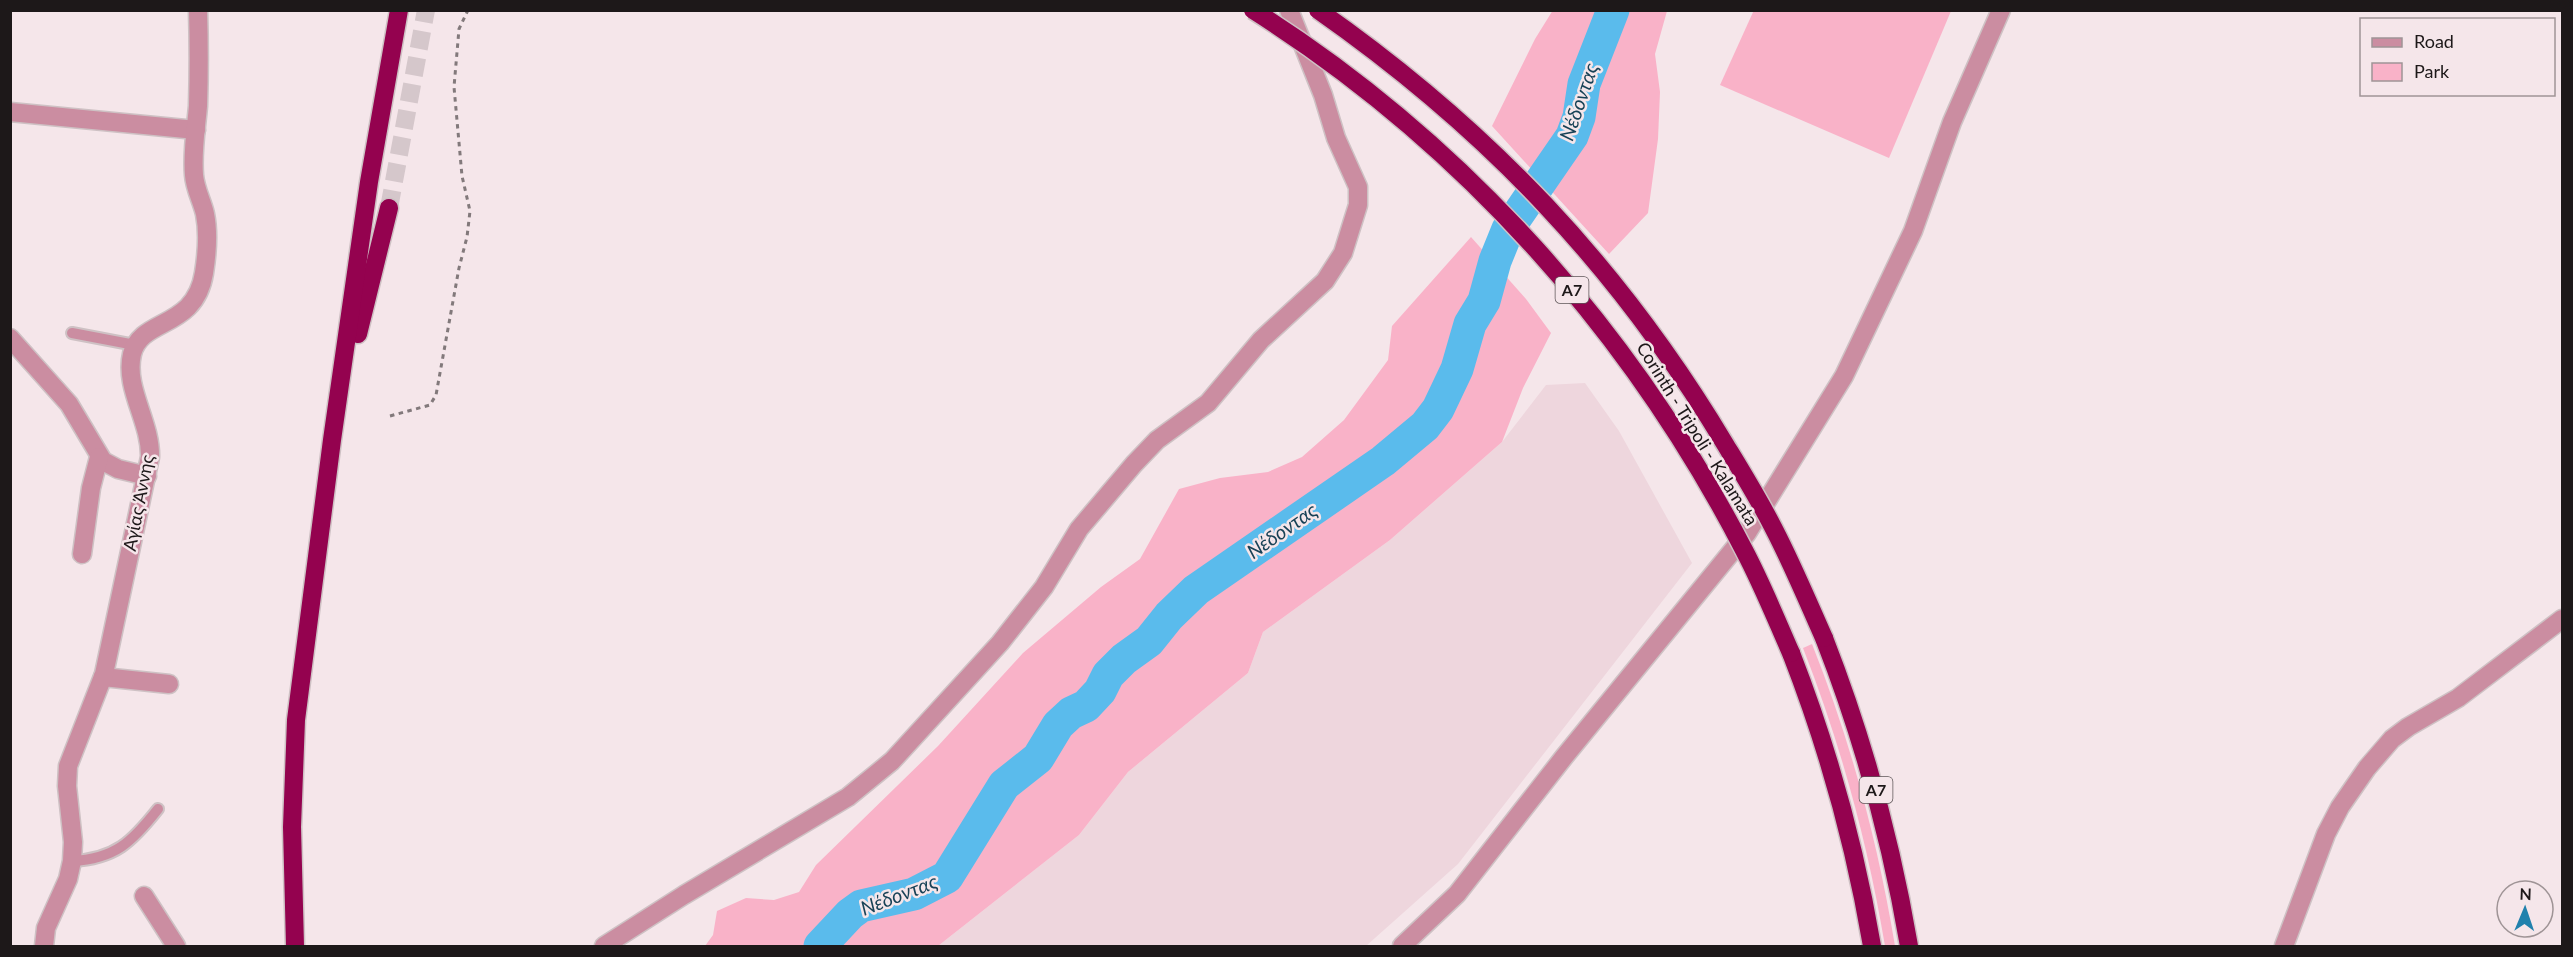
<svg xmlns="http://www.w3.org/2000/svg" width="2573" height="957" viewBox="0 0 2573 957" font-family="Lato,sans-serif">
<rect width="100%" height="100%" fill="#f5e6ea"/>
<path fill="#eed6dd" d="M1585 383 1619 431 1692 563 1458 864 1366 946H938L1079 835 1128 772 1248 673 1263 632 1390 540 1502 442 1546 385Z"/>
<g fill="#f9b2c8">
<path d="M1553 10 1667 11 1655 54 1660 92 1658 139 1648 213 1609 254 1492 126 1535 39Z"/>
<path d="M1754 10 1951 11 1889 158 1720 85Z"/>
<path d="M1471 237 1526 299 1551 333 1523 388 1502 442 1390 540 1263 632 1248 673 1128 772 1079 835 938 946H705L713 935 717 911 746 898 774 900 799 892 816 865 938 746 1023 653 1101 587 1140 559 1179 489 1220 478 1268 472 1302 457 1344 420 1388 360 1392 326Z"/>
<path d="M1812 644C1851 742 1878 843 1895 946H1885C1868 844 1841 745 1803 648Z"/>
</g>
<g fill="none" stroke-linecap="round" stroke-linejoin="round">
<path stroke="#5abbec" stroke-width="33" d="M820 946 850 914 861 906 914 894 947 877 1004 785 1038 758 1058 725 1071 713 1086 706 1100 691 1108 675 1124 659 1149 641 1169 616 1196 590 1383 461 1425 426 1438 409 1457 369 1470 324 1484 301 1495 261 1508 229 1572 136 1579 117 1584 84 1613 10"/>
<path stroke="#d5c7cb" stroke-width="18" stroke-dasharray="18 9" stroke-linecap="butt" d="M389 208 426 10"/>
<defs>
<g id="lane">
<path d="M72 333 135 345"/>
<path d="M72 861C115 859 132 842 158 809"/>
</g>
<g id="street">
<path d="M10 112 196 130"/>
<path d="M10 338 69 404 103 461 118 469 147 476"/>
<path d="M82 554 91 488 99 457"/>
<path d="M103 677 169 684"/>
<path d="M144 896 176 946"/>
<path d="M44 946 46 928 68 879 72 861 73 842 67 786 68 766 104 674 150 457C151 422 124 388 132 354 141 317 195 330 204 273 207 254 209 234 205 214 202 201 195 189 194 175 192 152 196 129 198 106 199 74 199 43 198 10"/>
<path d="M604 946 684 895 848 797 892 761 1000 643 1044 587 1079 529 1134 464 1157 440 1208 403 1261 340 1325 281 1343 253 1358 205V187L1336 138 1323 95 1289 10"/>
<path d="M1402 946 1457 894 1564 757 1747 533 1844 376 1913 231 1952 122 2001 10"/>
<path d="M2284 946 2326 834 2340 807 2367 768 2392 739 2408 727 2458 698 2562 619"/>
</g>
<g id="highway">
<path d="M358 334 389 208"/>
<path d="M1824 638C1863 738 1891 840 1909 946"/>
<path d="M1791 653C1828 748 1855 846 1872 946"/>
<path d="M295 946 292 827 296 720 332 440 369 182 399 10"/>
</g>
</defs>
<use href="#lane" stroke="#cec1c4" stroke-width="14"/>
<use href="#street" stroke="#cec1c4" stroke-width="21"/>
<use href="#highway" stroke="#cec1c4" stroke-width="21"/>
<path stroke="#82797b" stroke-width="3" stroke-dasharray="4.5 4.5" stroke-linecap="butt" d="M390 416 430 405 436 395 459 268 467 237 470 211 462 176 454 87 459 29 468 10"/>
<use href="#lane" stroke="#cb8da1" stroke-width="10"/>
<use href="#street" stroke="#cb8da1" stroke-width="18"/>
<use href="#highway" stroke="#94024f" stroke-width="18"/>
<defs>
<g id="highway-bridge">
<path d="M1253 10C1462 142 1631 331 1744 550 1762 584 1776 619 1791 653"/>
<path d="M1318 10C1488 129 1619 267 1725 444 1742 472 1760 501 1775 531 1793 566 1808 602 1824 638"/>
</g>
</defs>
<use href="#highway-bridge" stroke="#cec1c4" stroke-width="21" stroke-linecap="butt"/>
<use href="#highway-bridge" stroke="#94024f" stroke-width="18"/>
</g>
<g text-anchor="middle" stroke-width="5" stroke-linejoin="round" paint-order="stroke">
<g fill="#f5e6ea" stroke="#5e5658" stroke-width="1.5">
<rect x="1555.5" y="277" width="33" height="26" rx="4.5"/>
<rect x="1859.5" y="777" width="33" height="26" rx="4.5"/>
</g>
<g font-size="16" font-weight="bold" fill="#1d1819">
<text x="1572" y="296">Α7</text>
<text x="1876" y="796">Α7</text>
</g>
<g font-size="18" fill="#1d1819" stroke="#f5e6ea">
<text transform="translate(1697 434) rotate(58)" y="6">Corinth - Tripoli - Kalamata</text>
<text transform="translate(139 503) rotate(-79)" y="6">Αγίας Άννης</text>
</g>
<g font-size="20" font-style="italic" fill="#184257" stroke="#f5e6ea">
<text transform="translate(1579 102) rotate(-71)" y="7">Νέδoντας</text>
<text transform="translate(1282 531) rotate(-35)" y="7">Νέδoντας</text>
<text transform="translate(899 895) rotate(-21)" y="7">Νέδoντας</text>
</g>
</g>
<rect width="2573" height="957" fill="none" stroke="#1d1819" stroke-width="24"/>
<rect x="2360" y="18" width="195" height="78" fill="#f5e6ea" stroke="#9f9496" stroke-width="1.5"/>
<rect x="2372" y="38" width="30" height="9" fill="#cb8da1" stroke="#9f9496" stroke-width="1.5"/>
<text x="2414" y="48" font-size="18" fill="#1d1819">Road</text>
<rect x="2372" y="63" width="30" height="18" fill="#f9b2c8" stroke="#9f9496" stroke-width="1.5"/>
<text x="2414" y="78" font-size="18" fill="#1d1819">Park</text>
<g transform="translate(2525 909) rotate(2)"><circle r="28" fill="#f5e6ea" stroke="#9f9496" stroke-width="1.5"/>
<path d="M0-4.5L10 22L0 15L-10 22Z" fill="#2081ad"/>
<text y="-9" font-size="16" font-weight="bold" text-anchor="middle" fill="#1d1819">N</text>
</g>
</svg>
